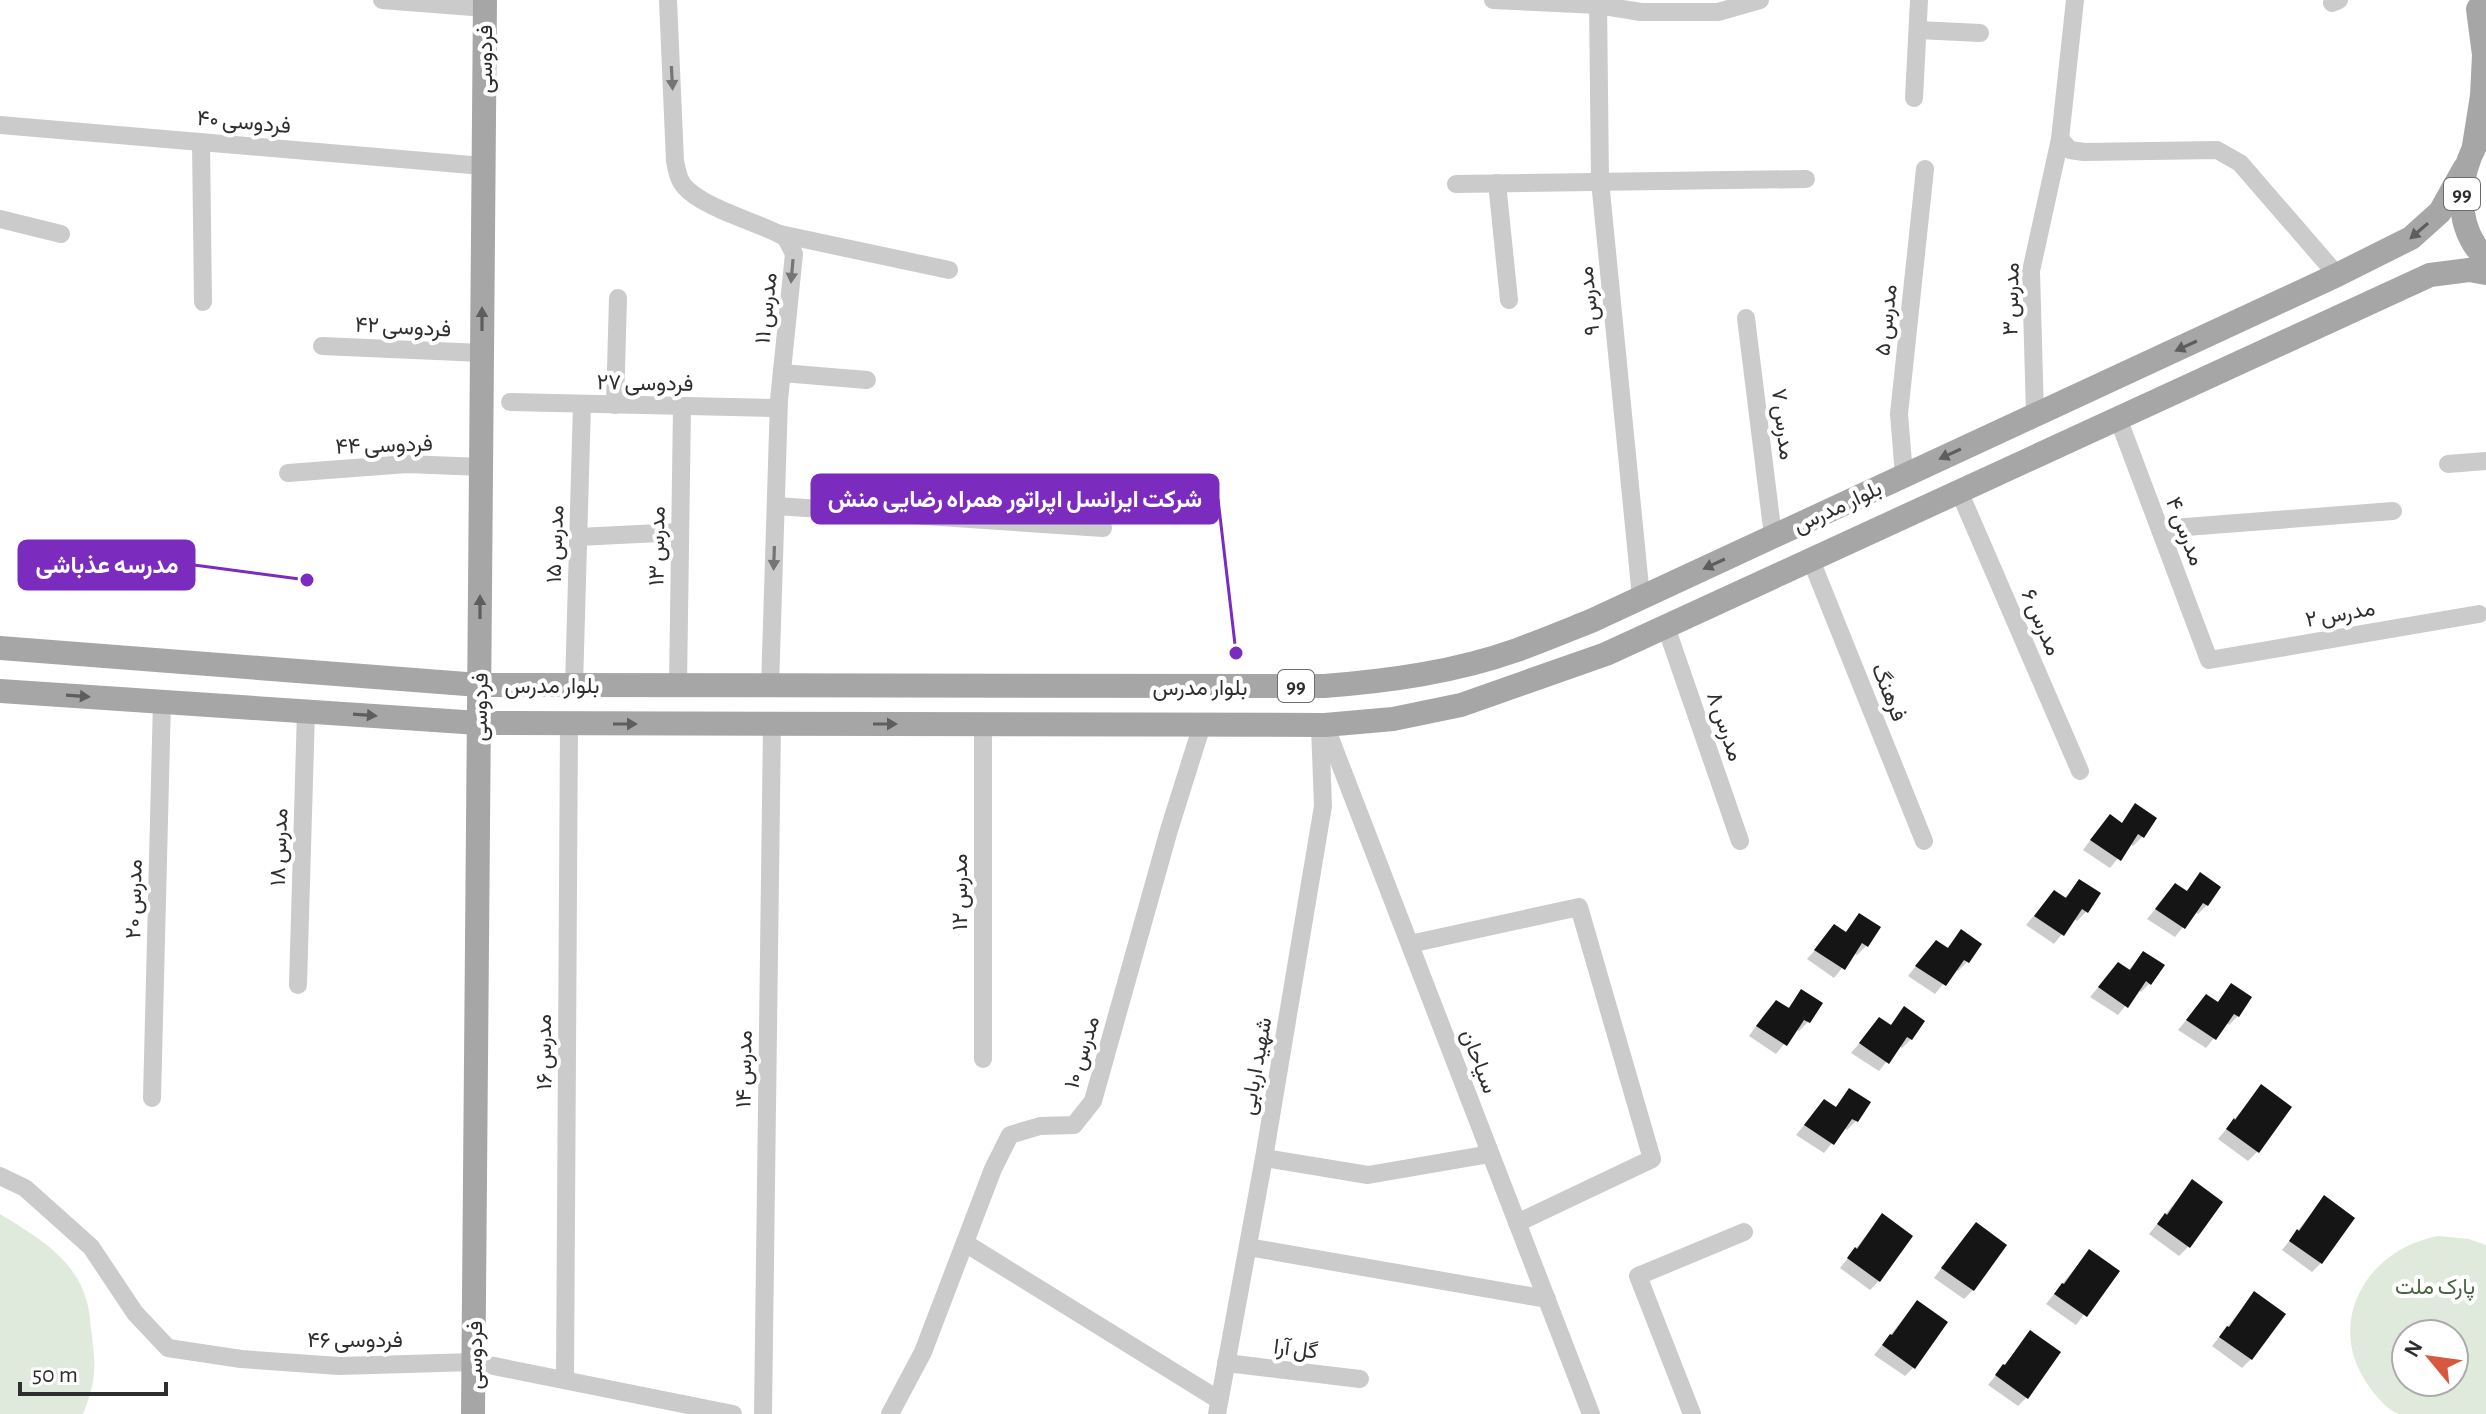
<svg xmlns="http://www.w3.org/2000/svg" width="2486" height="1414" viewBox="0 0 2486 1414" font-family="'Alegreya Sans',Vazirmatn,sans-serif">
<rect width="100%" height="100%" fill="#fff"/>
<g fill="#e0eadc" fill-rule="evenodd">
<path d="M0 1214C34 1235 74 1257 86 1299 90 1310 90 1324 92 1336 96 1371 96 1380 83 1414H0Z"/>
<path d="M2438 1236 2469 1239 2486 1245V1414C2465 1414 2445 1414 2424 1414 2417 1414 2406 1414 2399 1414 2387 1410 2375 1395 2368 1385 2324 1322 2367 1249 2438 1236ZM2454 1334V1382H2406V1334Z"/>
</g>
<g fill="#0003">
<path d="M2136 806 2142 837 2133 846 2130 843 2110 868 2083 850 2101 826 2121 824Z"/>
<path d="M2200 875 2207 905 2198 914 2195 912 2175 937 2147 919 2175 886 2185 893Z"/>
<path d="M2079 881 2098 894 2086 912 2077 921 2074 919 2054 944 2026 925 2054 892 2064 899Z"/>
<path d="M1860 915 1866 946 1857 955 1854 953 1834 978 1807 959 1830 933H1845Z"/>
<path d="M1961 932 1979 944 1967 962 1958 971 1955 969 1935 994 1908 976 1927 952 1946 949Z"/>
<path d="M2143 953 2150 983 2141 992 2138 990 2118 1015 2090 997 2118 964 2128 971Z"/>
<path d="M2231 985 2238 1016 2229 1025 2226 1023 2206 1048 2178 1030 2206 996 2217 1003Z"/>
<path d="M1802 991 1808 1022 1799 1031 1796 1029 1776 1054 1749 1036 1767 1011 1787 1009Z"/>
<path d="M1904 1009 1911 1039 1902 1048 1899 1046 1879 1071 1851 1053 1879 1020 1890 1026Z"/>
<path d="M2261 1087 2289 1107 2257 1152 2248 1161 2218 1139Z"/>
<path d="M1849 1091 1868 1103 1856 1121 1847 1130 1844 1128 1824 1153 1796 1135 1815 1111 1835 1108Z"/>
<path d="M2192 1182 2188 1247 2179 1256 2149 1234Z"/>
<path d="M2324 1198 2321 1263 2312 1272 2282 1250Z"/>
<path d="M1882 1216 1879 1281 1870 1290 1840 1268Z"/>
<path d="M1967 1234 1973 1290 1964 1299 1934 1278Z"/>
<path d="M2089 1251 2117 1271 2076 1325 2046 1304Z"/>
<path d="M2254 1294 2251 1359 2242 1368 2212 1346Z"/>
<path d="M1917 1302 1914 1367 1905 1376 1874 1355Z"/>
<path d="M2030 1333 2027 1397 2018 1406 1988 1385Z"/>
</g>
<g fill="#151515">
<path d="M2135 803 2157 818 2144 838 2138 834 2121 861 2090 840 2110 814 2122 823Z"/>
<path d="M2200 872 2221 887 2208 906 2203 903 2185 929 2155 909 2175 883 2187 891Z"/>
<path d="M2079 879 2101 893 2088 913 2082 909 2064 936 2034 916 2054 890 2066 898Z"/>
<path d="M1859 913 1881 927 1868 947 1862 943 1845 970 1814 950 1834 924 1846 932Z"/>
<path d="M1961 929 1982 944 1969 963 1964 960 1946 986 1915 966 1936 940 1948 948Z"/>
<path d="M2143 951 2165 965 2151 985 2146 981 2128 1008 2098 987 2118 962 2130 970Z"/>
<path d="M2231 983 2252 997 2239 1017 2234 1014 2216 1040 2186 1020 2206 994 2218 1002Z"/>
<path d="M1801 989 1823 1003 1810 1023 1804 1020 1787 1046 1756 1026 1776 1000 1789 1008Z"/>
<path d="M1904 1006 1925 1021 1912 1040 1907 1037 1889 1064 1859 1043 1879 1017 1891 1025Z"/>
<path d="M2261 1084 2292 1107 2259 1153 2226 1129 2234 1118 2235 1120Z"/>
<path d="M1849 1088 1871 1102 1858 1122 1852 1119 1834 1145 1804 1125 1824 1099 1836 1107Z"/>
<path d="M2192 1179 2223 1202 2190 1248 2157 1224 2165 1213 2167 1215Z"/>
<path d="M2324 1195 2355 1218 2322 1264 2289 1241 2297 1229 2299 1231Z"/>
<path d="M1882 1213 1913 1236 1880 1282 1847 1258 1855 1247 1857 1249Z"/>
<path d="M1976 1222 2007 1245 1974 1291 1941 1268Z"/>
<path d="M2089 1249 2120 1271 2087 1317 2054 1294 2062 1283 2064 1284Z"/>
<path d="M2254 1291 2286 1314 2252 1360 2219 1337 2227 1326 2229 1327Z"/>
<path d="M1917 1300 1948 1322 1915 1369 1882 1345 1890 1334 1892 1335Z"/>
<path d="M2030 1330 2061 1352 2028 1399 1995 1375 2003 1364 2005 1365Z"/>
</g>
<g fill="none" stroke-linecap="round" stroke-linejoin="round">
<g stroke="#cbcbcb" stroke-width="18">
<path d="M382 0 485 8"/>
<path d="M668 0 675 161C677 170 678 179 684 186 701 207 757 222 783 236L787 240 794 254 779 400 770 687"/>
<path d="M1493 0 1598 5 1641 12H1718L1760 0"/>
<path d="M1598 0 1600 181 1641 597"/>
<path d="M2075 0 2060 139 2070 150 2084 152 2217 150 2240 163 2337 275"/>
<path d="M2332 3 2339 0"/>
<path d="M1918 30 1980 33"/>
<path d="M1914 98 1919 0"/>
<path d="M0 125 483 166"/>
<path d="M201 142 203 302"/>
<path d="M1497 183 1509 300"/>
<path d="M1456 184 1806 179"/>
<path d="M0 219 61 234"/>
<path d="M780 234 949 270"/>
<path d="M1746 318 1773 536"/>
<path d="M322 346 482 353"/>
<path d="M782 373 867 380"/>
<path d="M510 402 778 408"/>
<path d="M615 405 618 298"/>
<path d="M2035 415 2031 271 2060 139"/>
<path d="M2118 418 2209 660 2479 614"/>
<path d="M2448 464 2486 461"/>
<path d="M288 473 407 464 481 467"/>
<path d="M1904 475 1899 414 1925 169"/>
<path d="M1959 491 2080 771"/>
<path d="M776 506 1103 528"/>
<path d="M2160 529 2393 511"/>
<path d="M578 537 680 532"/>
<path d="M1811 560 1924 841"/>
<path d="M1666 627 1740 841"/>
<path d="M574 686 582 404"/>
<path d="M678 686 682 407"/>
<path d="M1325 725 1591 1414"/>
<path d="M1410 944 1579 907 1652 1159 1517 1223"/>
<path d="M298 985 306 711"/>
<path d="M983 1059V724"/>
<path d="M152 1098 162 701"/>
<path d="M1264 1158 1368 1175 1490 1154"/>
<path d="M0 1176 25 1188 91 1247 135 1313 168 1348 241 1359 339 1366 474 1362 733 1414"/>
<path d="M965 1243 1219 1400"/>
<path d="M1248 1247 1547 1299"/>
<path d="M1226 1363 1360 1379"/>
<path d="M565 1380 569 724"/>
<path d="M763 1414 772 724"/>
<path d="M890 1414 923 1352 993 1169 1010 1135 1040 1126 1074 1125 1093 1101 1169 830 1202 725"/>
<path d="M1217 1414 1264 1158 1323 806 1320 726"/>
<path d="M1692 1414 1638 1276 1744 1232"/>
</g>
<g stroke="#a6a6a6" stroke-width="24">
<path d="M2486 129C2458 166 2450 223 2486 259"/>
<path d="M2474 146 2482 96 2484 55 2478 9"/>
<path d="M0 648 479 685 1324 686C1389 681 1455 672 1517 650 1542 641 1566 631 1591 621L2337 275 2411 238 2440 212 2464 169"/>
<path d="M0 691 479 723 1325 725 1393 719 1461 705 1606 654 2430 275 2469 270 2486 273"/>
<path d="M473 1414 485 0"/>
</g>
</g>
<defs><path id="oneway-solid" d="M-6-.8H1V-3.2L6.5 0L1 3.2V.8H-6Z" transform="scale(2)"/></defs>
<g fill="#757575">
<use href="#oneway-solid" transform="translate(672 78) rotate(87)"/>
<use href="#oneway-solid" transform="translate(792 271) rotate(95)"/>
<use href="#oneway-solid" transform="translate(774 558) rotate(92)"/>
</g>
<g fill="#5e5e5e">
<use href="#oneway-solid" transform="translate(2419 231) rotate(139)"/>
<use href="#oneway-solid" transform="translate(482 319) rotate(-90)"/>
<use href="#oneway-solid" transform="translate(2186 346) rotate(155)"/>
<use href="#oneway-solid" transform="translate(1950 454) rotate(155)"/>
<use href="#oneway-solid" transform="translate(1714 564) rotate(155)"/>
<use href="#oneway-solid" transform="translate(480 607) rotate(-90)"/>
<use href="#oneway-solid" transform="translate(78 696) rotate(4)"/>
<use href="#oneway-solid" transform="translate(365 715) rotate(4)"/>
<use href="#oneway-solid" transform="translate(625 724)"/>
<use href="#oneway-solid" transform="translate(885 724)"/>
</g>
<g text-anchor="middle" stroke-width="8" stroke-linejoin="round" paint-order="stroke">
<g fill="#fff" stroke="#6d6d6d" stroke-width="2">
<rect x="2444" y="178" width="36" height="32" rx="6"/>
<rect x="1278" y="670" width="36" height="32" rx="6"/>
</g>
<g font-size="20" font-weight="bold" fill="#2e2e2e">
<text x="2462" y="201">99</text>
<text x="1296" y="693">99</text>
</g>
<g font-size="22" fill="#2e2e2e" stroke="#fff">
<text transform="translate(484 59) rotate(-90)" y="8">فردوسی</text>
<text transform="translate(244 121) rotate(5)" y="8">فردوسی ۴۰</text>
<text transform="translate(2010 299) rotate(-89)" y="8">مدرس ۳</text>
<text transform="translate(1588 301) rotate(-96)" y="8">مدرس ۹</text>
<text transform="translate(765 308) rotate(-84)" y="8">مدرس ۱۱</text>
<text transform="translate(1885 320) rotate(-84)" y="8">مدرس ۵</text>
<text transform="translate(403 326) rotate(3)" y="8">فردوسی ۴۲</text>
<text transform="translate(645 382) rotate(1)" y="8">فردوسی ۲۷</text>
<text transform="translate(1784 424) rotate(83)" y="8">مدرس ۷</text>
<text transform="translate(384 444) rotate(-2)" y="8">فردوسی ۴۴</text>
<text transform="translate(1837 506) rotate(-25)" y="8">بلوار مدرس</text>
<text transform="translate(2186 531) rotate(69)" y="8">مدرس ۴</text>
<text transform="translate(554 544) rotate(-88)" y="8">مدرس ۱۵</text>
<text transform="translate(656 546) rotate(-89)" y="8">مدرس ۱۳</text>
<text transform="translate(2340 613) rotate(-10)" y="8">مدرس ۲</text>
<text transform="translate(2042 622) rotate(67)" y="8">مدرس ۶</text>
<text x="552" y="693">بلوار مدرس</text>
<text x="1200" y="695">بلوار مدرس</text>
<text transform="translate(1890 692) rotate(68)" y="8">فرهنگ</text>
<text transform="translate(479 707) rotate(-89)" y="8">فردوسی</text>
<text transform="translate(1726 726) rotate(71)" y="8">مدرس ۸</text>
<text transform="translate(278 847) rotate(-88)" y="8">مدرس ۱۸</text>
<text transform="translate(959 892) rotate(-90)" y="8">مدرس ۱۲</text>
<text transform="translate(133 899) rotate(-89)" y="8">مدرس ۲۰</text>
<text transform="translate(543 1052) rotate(-90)" y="8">مدرس ۱۶</text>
<text transform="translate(1081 1052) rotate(-73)" y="8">مدرس ۱۰</text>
<text transform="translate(1480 1061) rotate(69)" y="8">سیاحان</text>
<text transform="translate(1255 1066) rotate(-80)" y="8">شهید اربابی</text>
<text transform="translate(743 1069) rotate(-89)" y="8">مدرس ۱۴</text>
<text x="355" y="1347">فردوسی ۴۶</text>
<text transform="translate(1296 1348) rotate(7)" y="8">گل آرا</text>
<text transform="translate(474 1355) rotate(-90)" y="8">فردوسی</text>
</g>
<g font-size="22" fill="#48653f" stroke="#fff">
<text x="2435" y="1294">پارک ملت</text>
</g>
</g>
<path fill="none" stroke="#7b2cbf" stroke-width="3" d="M1236 653L1218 499M307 580L194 565"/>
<g fill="#7b2cbf" stroke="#fff" stroke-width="3">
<circle cx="1236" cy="653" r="8"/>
<circle cx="307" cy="580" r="8"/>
</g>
<g fill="#7b2cbf" stroke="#7b2cbf" stroke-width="3">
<rect x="812" y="475" width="406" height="48" rx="8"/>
<rect x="19" y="541" width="175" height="48" rx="8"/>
</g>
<g font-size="24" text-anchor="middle" font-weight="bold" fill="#fff">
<text x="1015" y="507">شرکت ایرانسل اپراتور همراه رضایی منش</text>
<text x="107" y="573">مدرسه عذباشی</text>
</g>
<g transform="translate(2430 1358) rotate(299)"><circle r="38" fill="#ffffff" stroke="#ababab" stroke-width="2"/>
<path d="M0-6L14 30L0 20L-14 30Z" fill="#d5583f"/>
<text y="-12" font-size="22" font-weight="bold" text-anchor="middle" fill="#2e2e2e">N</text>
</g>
<path d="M20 1382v12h146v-12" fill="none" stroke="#2e2e2e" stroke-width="4"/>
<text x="32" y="1382" font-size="24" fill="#2e2e2e" stroke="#ffffff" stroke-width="6" paint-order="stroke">50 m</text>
</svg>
